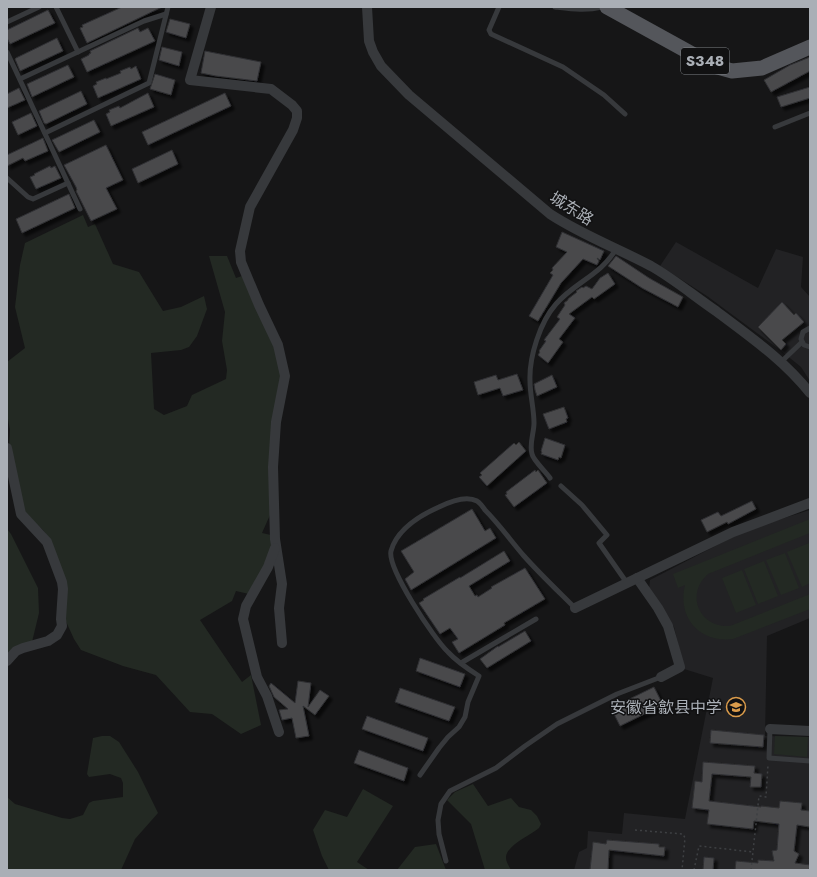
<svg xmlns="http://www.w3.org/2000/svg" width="817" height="877" viewBox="0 0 817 877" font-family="Jost,'Noto Sans SC',sans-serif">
<defs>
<filter id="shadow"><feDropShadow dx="3.5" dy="3.5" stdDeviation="1" flood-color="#0009"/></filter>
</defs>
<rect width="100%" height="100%" fill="#161617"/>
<g fill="#222224">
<path d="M676 242 758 288 776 249 803 257 801 287 810 297V381L801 367 780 350 707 296 660 266Z"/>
<path d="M810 510V618L767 636 765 736 810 737V870H574L579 852 587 848 588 831 622 834 624 813 685 819 713 678 684 669 674 627 649 590 650 580 746 530Z"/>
</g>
<g fill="#232923">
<path d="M83 215 88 227 95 224 113 264 139 272 163 311 181 307 204 296 207 309 197 336 189 347 181 350 151 353 154 409 164 415 187 406 192 395 226 379 227 370 222 341 225 312 209 256H227L236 278 242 276 274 343 282 382 270 515 262 533 271 535 273 549 249 594 236 591 232 601 200 620 242 682 251 675 261 725 241 734 212 714 190 712 156 675 123 666 81 650 74 639 64 617 52 542 43 530 29 517 25 512 9 447 10 430 7 414V362L25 348 15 307 20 265 25 243Z"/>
<path d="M810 519V533L708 574C685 594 699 628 730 626L810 594V609L733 639C700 643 677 618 685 585L678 588 673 574Z"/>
<path d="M7 529 11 534 38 588 39 613 32 642 7 656Z"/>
<path d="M809 543 810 546V583L802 587 787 552Z"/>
<path d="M785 553 799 588 781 595 766 560Z"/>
<path d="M764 561 778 596 758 604 744 569Z"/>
<path d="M742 570 756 605 736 613 722 578Z"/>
<path d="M102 736H110L119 742 138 772 158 813 135 839 121 870H7V797L15 804 62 818 70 819 83 815 89 803 93 801 123 797V783L121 778 110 774 89 777 87 774 93 738Z"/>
<path d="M775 736 808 737 807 757 774 754Z"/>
<path d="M473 784 488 806 511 798 519 807 531 810 537 816 541 824 539 828C531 835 505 846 506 858 506 862 509 866 511 870H485L471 824 447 800 455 792Z"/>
<path d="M363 789 393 806 357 862 369 870H329L322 856 313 830 325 810 347 817Z"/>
<path d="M436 844 446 870H397L415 847Z"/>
</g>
<g fill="#48494c" stroke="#303033" filter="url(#shadow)">
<path d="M122 7H162L87 43 80 28 83 27 82 25Z"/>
<path d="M48 10 55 23 10 44 7 38V30Z"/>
<path d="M170 19 190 24 186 38 166 32Z"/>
<path d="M138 28 140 32 148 28 155 41 87 72 81 59 89 55V54L91 53 90 51Z"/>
<path d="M57 38 63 51 20 71 15 59 16 58Z"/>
<path d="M162 47 182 52 179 66 159 60Z"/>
<path d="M205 51 261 62 257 81 216 76 201 73Z"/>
<path d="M810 57V71L771 92 764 80 790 65Z"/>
<path d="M68 65 74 77 32 97 27 84Z"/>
<path d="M136 66 141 79 98 98 93 86 97 84 96 82 106 78V79L121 73 120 71 130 67 131 69Z"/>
<path d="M155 74 175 80 171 95 150 89Z"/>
<path d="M810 87V98L781 107 777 97Z"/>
<path d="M19 88 25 100 7 108V94Z"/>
<path d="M81 91 87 104 46 124 44 123 39 111Z"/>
<path d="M148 93 154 107 111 126 106 114 110 112 109 110 119 106 120 108Z"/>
<path d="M225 93 231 106 148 145 142 132Z"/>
<path d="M31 113 37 126 18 135 12 122Z"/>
<path d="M94 120 100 132 59 152 52 140Z"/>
<path d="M43 138 48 151 25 161 23 158 7 166V155Z"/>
<path d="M106 145 123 180 106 188 117 209 91 221 76 191 77 190 76 187 64 165Z"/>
<path d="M172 150 178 164 138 183 132 169Z"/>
<path d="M50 166 51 168 55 166 61 178 36 189 30 177 35 175 34 174Z"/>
<path d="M69 194 75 208 22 233 16 219Z"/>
<path d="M562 232 604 251 600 260 597 258 599 261 597 265 583 259 561 283 538 321 529 316 553 275 550 273 553 270 552 268 567 252 556 247Z"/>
<path d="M616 256 649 278 683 297 678 307 642 288 608 266Z"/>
<path d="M608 273 615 284 594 299 592 297 569 314 575 318 559 339 563 342 548 363 538 355 540 352 539 351 546 341 544 340 560 319 557 317 565 305 564 303 568 300V299L577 292 576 291 582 287 583 288 586 286 592 289 600 278Z"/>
<path d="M782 302 794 315 796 313 804 322 782 340 786 344 781 350 758 327Z"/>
<path d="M517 374 523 390 503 396 500 388 478 395 474 382 496 375 498 380Z"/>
<path d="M552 375 557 387 537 396 535 390 534 384Z"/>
<path d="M564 407 568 418 566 419 567 422 549 429 543 414Z"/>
<path d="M545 438 565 445 561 458 559 457 558 460 541 454 542 452 541 451Z"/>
<path d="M519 442 526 451 487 486 479 477 482 475 480 473 514 443 516 445Z"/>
<path d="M535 470 536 472 538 470 547 483 514 507 505 495 507 494 506 492Z"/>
<path d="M752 501 756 509 728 524 727 522 707 532 701 520 718 512 721 516Z"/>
<path d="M472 509 485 531 490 528 496 538 411 590 405 579 414 572 401 551Z"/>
<path d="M504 551 510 561 469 586 475 596 477 595 478 597 492 588 491 587 525 568 545 599 504 623 505 625 459 653 452 642 458 639 450 628 440 634 419 603 424 600 423 599 460 577V578Z"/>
<path d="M525 631 531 641 487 668 480 659 498 646V647Z"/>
<path d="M420 658 465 674 460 687 416 671Z"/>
<path d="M298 681 311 683 308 707 320 690 329 696 315 715 303 706 309 736 296 738 292 718 282 720 279 710 288 709 274 697 269 686 271 683 295 703Z"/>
<path d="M654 687 663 705 620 726 611 708Z"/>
<path d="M400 688 455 707 449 721 395 702Z"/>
<path d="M367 716 428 738 423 751 362 729Z"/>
<path d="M711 730 764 735 763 747 710 743Z"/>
<path d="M359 750 408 768 404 781 354 763Z"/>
<path d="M703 762 755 766 754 773 762 774 761 787H750L751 777 712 774 709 801 761 807V806L779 808 780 801 802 803 801 810 810 811V827L797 825 794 851 799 854 795 863 810 865V870H735L736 861 758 863V860L774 861 772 851 777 850 779 824 754 821 753 829 707 824 709 810 692 808 695 781 702 782Z"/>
<path d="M607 840 659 844V847H665L664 856 609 850 608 870H590L593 842 606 844Z"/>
<path d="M704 857 714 858 713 870H703Z"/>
</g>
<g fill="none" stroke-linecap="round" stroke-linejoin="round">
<g stroke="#3e4043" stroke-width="1.5" stroke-dasharray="2 3" stroke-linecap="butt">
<path d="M635 830 683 834 685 838 682 870"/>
<path d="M694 870 699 846 753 852"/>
<path d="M751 870 759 796 766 797 768 765"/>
<path d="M809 870 810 866"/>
</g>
<g stroke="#37393c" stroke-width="5">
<path d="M56 7 78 52"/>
<path d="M499 7 489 30 491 34 563 67 604 95 625 114"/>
<path d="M555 7C572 9 586 11 602 7"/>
<path d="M7 22 39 7"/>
<path d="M7 52 80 209"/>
<path d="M20 79 144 21 166 14"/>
<path d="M775 127 810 113"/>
<path d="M45 133 149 83 168 7"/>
<path d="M7 178 28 197 33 199 68 183"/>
<path d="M810 328 803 332 801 339 804 345 810 347"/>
<path d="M781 362 802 342"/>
<path d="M550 478C546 472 533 460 532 454 529 444 534 433 534 423 534 409 530 395 530 381 529 357 540 322 556 304 574 283 602 274 616 249"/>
<path d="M561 486 582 505 607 535 599 543 627 583"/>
<path d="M461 663 536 619"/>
<path d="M770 729 769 758 810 761"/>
<path d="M420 775 439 748 448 737 459 727 465 717 468 702 479 676C468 669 457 662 448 652 434 639 387 568 391 551 397 529 421 515 439 507 449 502 466 495 477 501 480 503 483 507 485 510 499 524 511 541 524 556 540 574 558 591 575 608"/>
<path d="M446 861 439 834 438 820 441 804 450 791 496 768 525 746 557 724 617 694 661 677"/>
</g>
<g stroke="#37393c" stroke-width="10">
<path d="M211 7 190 80 271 89 292 105 297 111V118L293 130 250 207 240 251 241 262 259 305 278 345 285 376 276 422 273 467 275 539 282 584 279 608 282 643"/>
<path d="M367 7 369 41 373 52 381 66 409 95 550 214C582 235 617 248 651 266 674 279 694 296 716 311 749 336 784 360 810 393"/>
<path d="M7 448 21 514 47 542 62 582 63 589 61 619 62 626 57 635 48 641 23 648 16 651 7 661"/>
<path d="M275 548 268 567 246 606 243 619 257 677 267 696 279 732"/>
<path d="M637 578 658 608 668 626 680 667 661 677"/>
<path d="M575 608 733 532 810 503"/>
<path d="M770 729 810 731"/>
</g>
<path stroke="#54565b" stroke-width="15" d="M607 7 714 66 732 71 762 68 810 47"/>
</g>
<defs>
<symbol id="school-ring" viewBox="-11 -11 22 22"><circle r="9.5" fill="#111112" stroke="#db9c4b" stroke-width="1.5"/><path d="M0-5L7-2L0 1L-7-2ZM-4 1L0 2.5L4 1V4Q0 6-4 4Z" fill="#db9c4b"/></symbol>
</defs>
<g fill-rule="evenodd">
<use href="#school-ring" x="725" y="696" width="22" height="22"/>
</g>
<g text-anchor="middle" stroke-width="3" stroke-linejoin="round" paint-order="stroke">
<rect fill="#111112" stroke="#7c8085" stroke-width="1" x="681" y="48" width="48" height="26" rx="3"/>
<g font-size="15" font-weight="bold" fill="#aaafb6">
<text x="705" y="66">S348</text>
</g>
<g font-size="16" fill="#aaafb6" stroke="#111112">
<text transform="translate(572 208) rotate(32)" y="6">城东路</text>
</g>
<g font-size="16" fill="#aaafb6" stroke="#111112" text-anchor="end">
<text x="722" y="713">安徽省歙县中学</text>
</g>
</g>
<rect width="817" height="877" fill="none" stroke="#aaafb6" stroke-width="16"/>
</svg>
